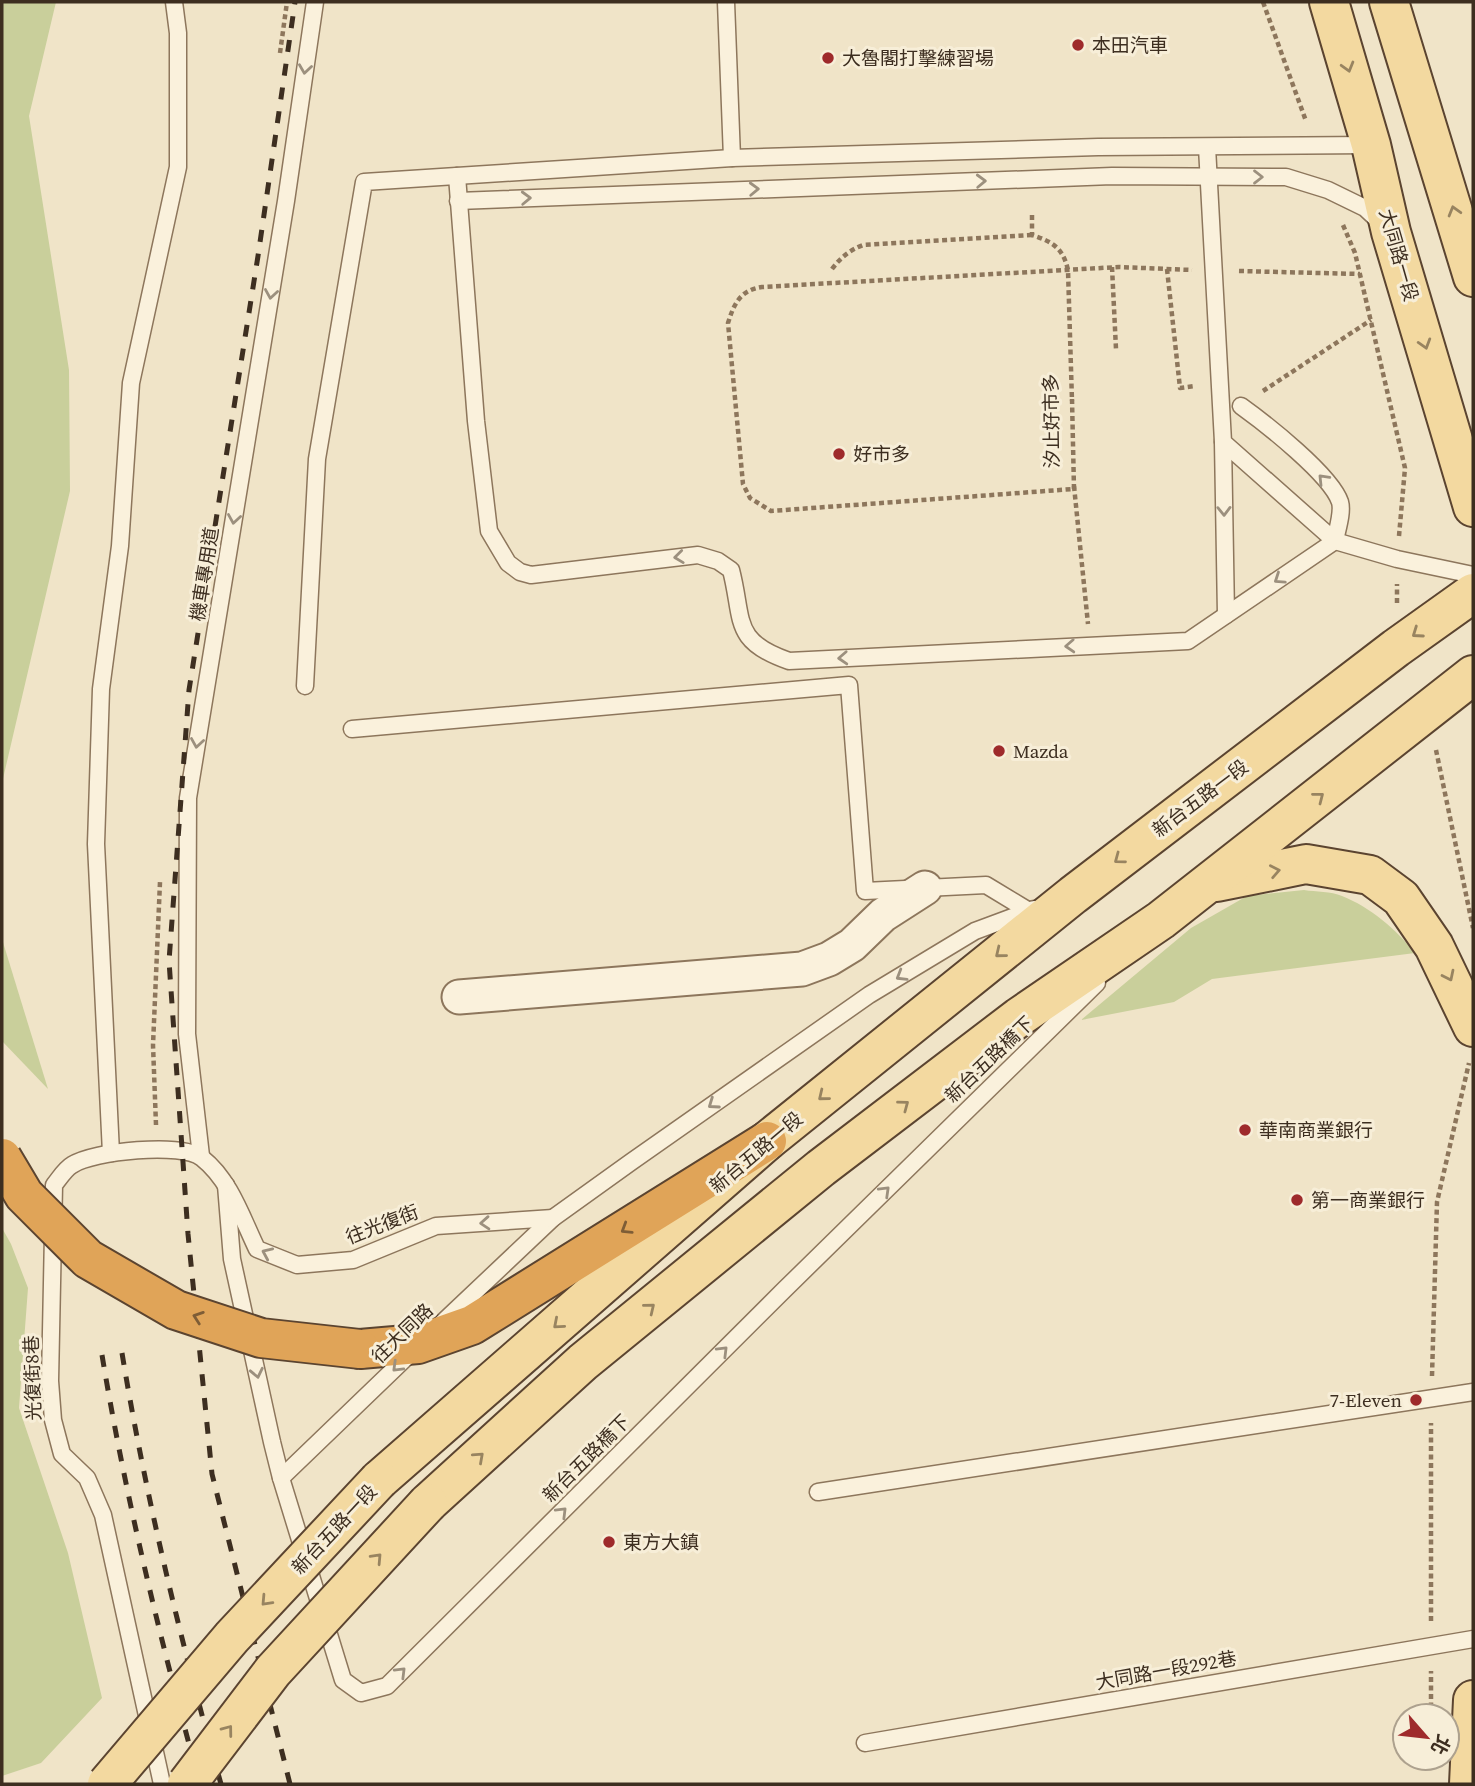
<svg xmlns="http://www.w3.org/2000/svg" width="1475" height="1786" viewBox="0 0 1475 1786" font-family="'Source Serif 4','Noto Sans TC',serif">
<rect width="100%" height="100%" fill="#f0e4c8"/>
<g fill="#c9cf9b">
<path d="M2 2H56L29 116 69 370 70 491 2 783Z"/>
<path d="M1304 890C1316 892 1331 891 1342 896 1370 907 1397 930 1415 953L1212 979 1174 1002 1081 1020 1191 928 1247 896Z"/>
<path d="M2 939 48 1089 2 1041Z"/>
<path d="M2 1228 11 1244 28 1288 19 1408 68 1553 102 1698 41 1763 2 1776Z"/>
</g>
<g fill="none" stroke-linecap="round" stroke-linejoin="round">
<defs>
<g id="lane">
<path d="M726 2 732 158"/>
<path d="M1207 147 1223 442 1335 541 1397 559 1473 575"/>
<path d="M457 176 476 421 489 531 508 563 520 572 531 575 698 555 718 561 731 570C744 620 731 641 789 661L1188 641 1335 541C1337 530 1343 512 1340 502 1331 475 1266 424 1241 406"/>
<path d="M458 201 1112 176 1286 177 1328 190 1365 208 1381 223"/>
<path d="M1223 442 1226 615"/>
<path d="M305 686 317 459 364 182 732 158 1098 147 1371 145"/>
<path d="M352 729 849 685 865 891 986 885 1029 911"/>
<path d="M111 1153 96 844 101 689 120 546 131 383 178 167V33L174 2"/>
<path d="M201 1156 187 1034 188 798 286 201 315 2"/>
<path d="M226 1185 232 1259 272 1442 281 1478 343 1680 361 1693 387 1686 784 1290 1097 983"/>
<path d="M442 1323 553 1218 631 1162 869 995 975 931 1034 909"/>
<path d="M281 1478 413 1351"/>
<path d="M818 1492 1473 1392"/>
<path d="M865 1743 1473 1639"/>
<path d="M162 1784 103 1515 87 1478 62 1454 53 1420 50 1381 54 1185C59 1179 65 1169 72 1165 93 1151 182 1142 202 1158 230 1180 242 1218 257 1249L297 1265 353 1260 436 1226 553 1218"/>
</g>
<path id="street" d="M459 997 802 969 829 959 852 945 883 915 925 888"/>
<g id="primary">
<path d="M1329 2 1371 145 1391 232 1473 507"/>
<path d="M1389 2 1473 277"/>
<path d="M1217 882 1306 864 1370 875 1401 898 1434 946 1473 1027"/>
<path d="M379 1480 767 1141 1073 895 1396 648 1473 593"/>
<path d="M428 1503 583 1362 821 1168 1019 1017 1161 920 1473 675"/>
<path d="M1469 1784 1473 1700"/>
</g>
<path id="highway" d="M360 1349 418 1344 472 1325 767 1141"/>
</defs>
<use href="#lane" stroke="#8d765c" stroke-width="19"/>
<use href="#street" stroke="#8d765c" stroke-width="37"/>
<use href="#primary" stroke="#5b4430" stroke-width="42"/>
<use href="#highway" stroke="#5b4430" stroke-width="42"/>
<g stroke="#8d765c" stroke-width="4.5" stroke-dasharray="5 3.5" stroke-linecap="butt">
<path d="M1263 2 1306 121"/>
<path d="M280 53 287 2"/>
<path d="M1032 215V235C1053 242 1063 248 1068 270L1072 401"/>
<path d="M1343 225 1355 253 1405 468 1399 536"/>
<path d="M1112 267 1116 349"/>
<path d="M832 269C841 257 850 250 863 245L1032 235"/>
<path d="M1167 269 1180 388 1195 386"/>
<path d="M1239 271 1360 274"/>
<path d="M1263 391 1371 320"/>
<path d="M1072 399 1074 489 771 511 750 498 743 484 728 323C734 304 740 290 762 287L1119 267 1192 270"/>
<path d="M1074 486 1088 624"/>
<path d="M1397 603V584"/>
<path d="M1436 750 1473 928"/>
<path d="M156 1125 153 1045 160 882"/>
<path d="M1432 1376 1437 1202 1469 1063"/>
<path d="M1431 1621V1423"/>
<path d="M1431 1716V1671"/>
<path d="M1431 1769V1758"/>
</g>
<use href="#lane" stroke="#faf1dc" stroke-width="16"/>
<use href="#street" stroke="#faf1dc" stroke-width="33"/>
<use href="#primary" stroke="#f3d9a0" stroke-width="38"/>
<use href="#highway" stroke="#e0a458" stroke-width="38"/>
<g stroke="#3d2e20" stroke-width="5" stroke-dasharray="12 12" stroke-linecap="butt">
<path d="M122 1353C146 1499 181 1642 221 1784"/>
<path d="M102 1355C126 1500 161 1643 200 1784"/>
<path d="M290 1784 212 1474 188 1234 169 961 189 690 258 256 295 2"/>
</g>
<defs>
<g id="primary-bridge">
<path d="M107 1784 232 1637 379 1480"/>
<path d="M187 1784 273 1671 428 1503"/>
</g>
<path id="highway-bridge" d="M2 1158 24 1195 88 1259 176 1310 261 1338 360 1349"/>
</defs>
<use href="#primary-bridge" stroke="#5b4430" stroke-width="42" stroke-linecap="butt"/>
<use href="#highway-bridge" stroke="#5b4430" stroke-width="42" stroke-linecap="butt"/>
<use href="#primary-bridge" stroke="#f3d9a0" stroke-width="38"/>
<use href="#highway-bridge" stroke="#e0a458" stroke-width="38"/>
</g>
<defs><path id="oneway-chevron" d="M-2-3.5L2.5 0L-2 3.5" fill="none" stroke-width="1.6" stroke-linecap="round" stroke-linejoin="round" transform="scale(1.75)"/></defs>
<g stroke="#988460">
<use href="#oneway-chevron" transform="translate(1348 67) rotate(74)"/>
<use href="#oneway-chevron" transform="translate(1454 211) rotate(-106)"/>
<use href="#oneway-chevron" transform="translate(1425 344) rotate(73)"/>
<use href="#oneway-chevron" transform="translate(1417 633) rotate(145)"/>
<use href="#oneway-chevron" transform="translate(1319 797) rotate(-38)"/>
<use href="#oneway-chevron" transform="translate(1119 859) rotate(143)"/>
<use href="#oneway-chevron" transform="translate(1275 871) rotate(-11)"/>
<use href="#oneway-chevron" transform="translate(1000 953) rotate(141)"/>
<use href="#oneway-chevron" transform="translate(1449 976) rotate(64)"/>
<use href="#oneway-chevron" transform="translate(823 1096) rotate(141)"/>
<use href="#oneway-chevron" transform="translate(904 1105) rotate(-37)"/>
<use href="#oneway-chevron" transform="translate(650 1308) rotate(-39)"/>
<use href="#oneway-chevron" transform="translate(558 1324) rotate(139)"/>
<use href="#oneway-chevron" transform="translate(479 1457) rotate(-42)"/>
<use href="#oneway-chevron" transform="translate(377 1558) rotate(-47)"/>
<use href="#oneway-chevron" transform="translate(266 1601) rotate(133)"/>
<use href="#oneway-chevron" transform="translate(228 1730) rotate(-53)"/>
</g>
<g stroke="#9c907e">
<use href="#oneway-chevron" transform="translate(305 69) rotate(98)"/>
<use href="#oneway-chevron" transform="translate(1258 177)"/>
<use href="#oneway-chevron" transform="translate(981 181) rotate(-2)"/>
<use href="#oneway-chevron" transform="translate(754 189) rotate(-2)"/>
<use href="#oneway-chevron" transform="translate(526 198) rotate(-2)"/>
<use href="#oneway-chevron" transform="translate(271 294) rotate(99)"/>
<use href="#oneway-chevron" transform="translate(1323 479) rotate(-134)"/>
<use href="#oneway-chevron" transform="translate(1224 511) rotate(89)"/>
<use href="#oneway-chevron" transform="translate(234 519) rotate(99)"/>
<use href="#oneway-chevron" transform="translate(679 557) rotate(173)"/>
<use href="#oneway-chevron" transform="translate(1279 579) rotate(146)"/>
<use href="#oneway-chevron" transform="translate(1070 646) rotate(177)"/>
<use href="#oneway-chevron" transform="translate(843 658) rotate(177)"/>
<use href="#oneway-chevron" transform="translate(197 743) rotate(99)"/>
<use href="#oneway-chevron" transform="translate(901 976) rotate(149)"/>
<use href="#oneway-chevron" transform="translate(713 1104) rotate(145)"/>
<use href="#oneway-chevron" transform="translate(885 1191) rotate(-44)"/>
<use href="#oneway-chevron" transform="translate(485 1223) rotate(176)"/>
<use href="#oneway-chevron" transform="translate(267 1253) rotate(-156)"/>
<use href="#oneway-chevron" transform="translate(723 1351) rotate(-45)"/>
<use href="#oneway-chevron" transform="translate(397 1367) rotate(136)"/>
<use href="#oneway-chevron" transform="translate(257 1373) rotate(78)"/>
<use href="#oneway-chevron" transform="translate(562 1512) rotate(-45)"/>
<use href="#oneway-chevron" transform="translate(401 1672) rotate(-45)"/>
</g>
<g stroke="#7e5d36">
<use href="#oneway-chevron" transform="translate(626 1229) rotate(148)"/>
<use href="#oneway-chevron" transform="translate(198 1317) rotate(-161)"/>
</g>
<g fill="#9e2a2b" stroke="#f7eed8" stroke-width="2.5">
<circle cx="1078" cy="45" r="7"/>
<circle cx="828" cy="58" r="7"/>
<circle cx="839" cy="454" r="7"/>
<circle cx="999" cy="751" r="7"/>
<circle cx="1245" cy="1130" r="7"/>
<circle cx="1297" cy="1200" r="7"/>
<circle cx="1416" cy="1400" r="7"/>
<circle cx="609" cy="1542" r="7"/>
</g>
<g text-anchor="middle" stroke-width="6" stroke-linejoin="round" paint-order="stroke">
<g font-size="19" fill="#3d2e20" stroke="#f7eed8" text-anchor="start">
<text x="1092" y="52">本田汽車</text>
<text x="842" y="65">大魯閣打擊練習場</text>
<text x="853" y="461">好市多</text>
<text x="1013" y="758">Mazda</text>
<text x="1259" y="1137">華南商業銀行</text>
<text x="1311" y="1207">第一商業銀行</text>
<text x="1402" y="1407" text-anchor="end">7-Eleven</text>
<text x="623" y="1549">東方大鎮</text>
</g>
<g font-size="19" fill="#3d2e20" stroke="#f7eed8">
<text transform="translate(1399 255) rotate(74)" y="7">大同路一段</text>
<text transform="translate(1051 421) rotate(-91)" y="7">汐止好市多</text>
<text transform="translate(204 574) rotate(-81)" y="7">機車專用道</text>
<text transform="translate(1200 798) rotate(-37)" y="7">新台五路一段</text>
<text transform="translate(989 1059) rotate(-44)" y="7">新台五路橋下</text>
<text transform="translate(756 1152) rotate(-40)" y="7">新台五路一段</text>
<text transform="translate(382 1224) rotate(-21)" y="7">往光復街</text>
<text transform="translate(402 1333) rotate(-44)" y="7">往大同路</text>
<text transform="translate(32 1378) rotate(-92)" y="7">光復街8巷</text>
<text transform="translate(586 1458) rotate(-45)" y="7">新台五路橋下</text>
<text transform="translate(334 1529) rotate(-47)" y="7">新台五路一段</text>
<text transform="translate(1166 1670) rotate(-10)" y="7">大同路一段292巷</text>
</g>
</g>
<rect width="1475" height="1786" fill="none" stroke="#3d2e20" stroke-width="7"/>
<g transform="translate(1426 1737) rotate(118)"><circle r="33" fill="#f7eed8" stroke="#ada18e" stroke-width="2"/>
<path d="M0-5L12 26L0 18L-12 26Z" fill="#9e2a2b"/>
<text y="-10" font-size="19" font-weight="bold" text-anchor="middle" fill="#3d2e20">北</text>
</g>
</svg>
